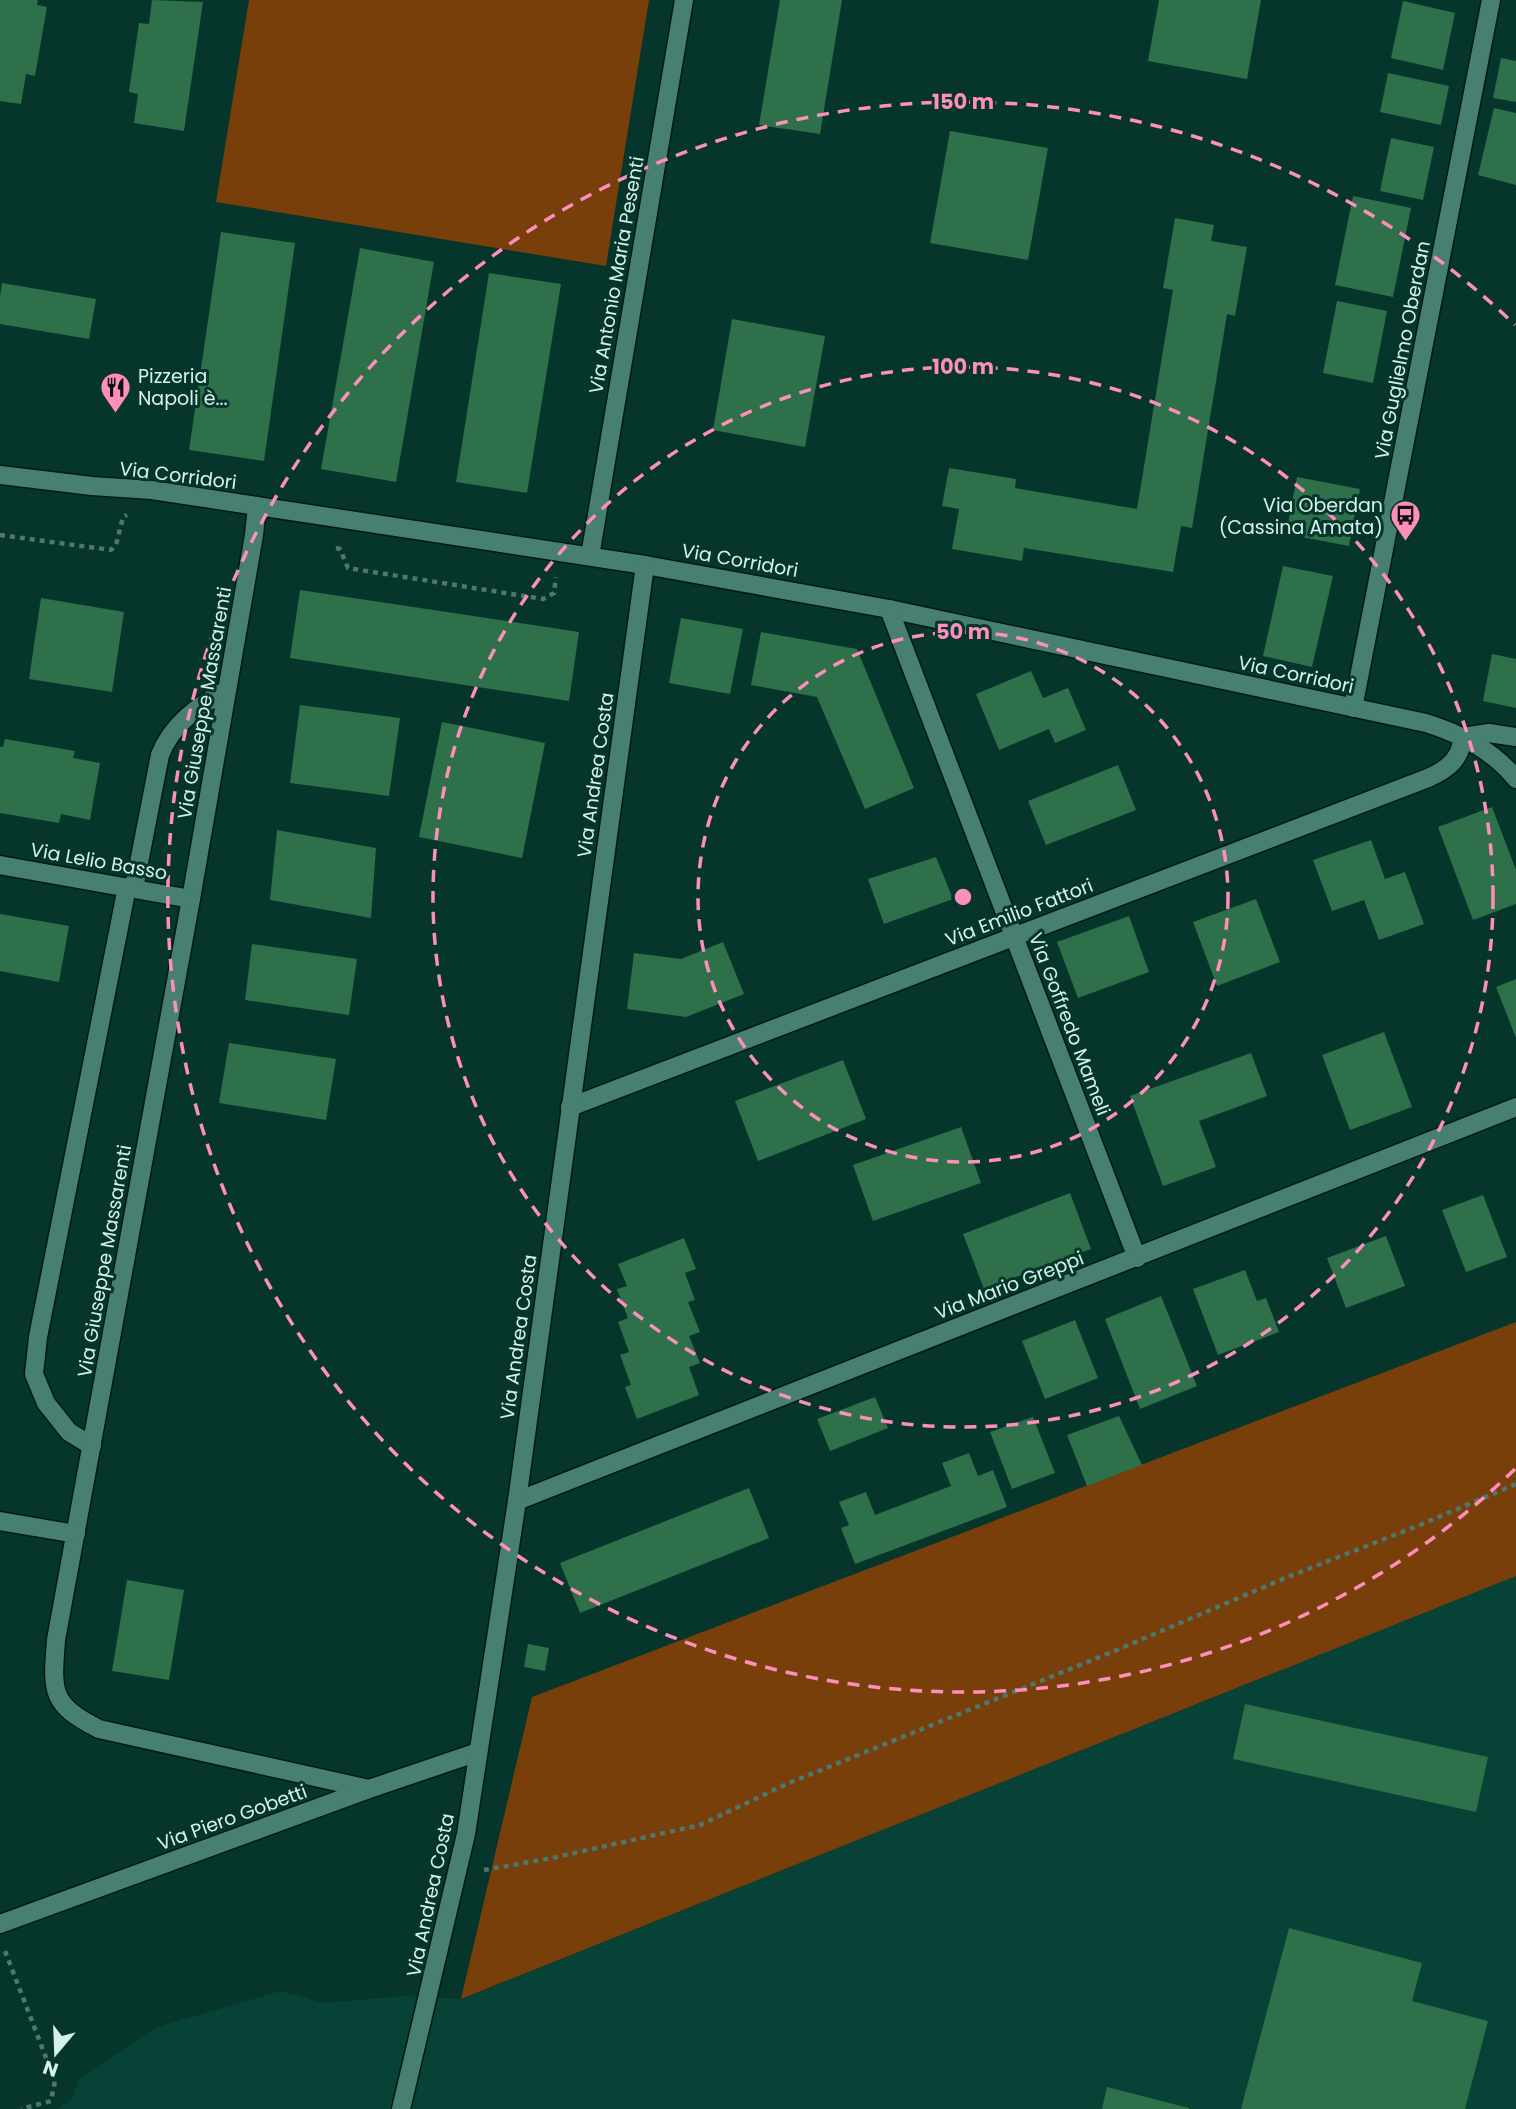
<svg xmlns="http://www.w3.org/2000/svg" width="1516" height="2109" viewBox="0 0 1516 2109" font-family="Poppins,sans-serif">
<rect width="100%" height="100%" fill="#06352c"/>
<path fill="#074237" d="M1516 1576V2109H57L72 2099 79 2078 160 2026 281 1991 323 2003 403 1996 462 1999Z"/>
<g fill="#783f0b">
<path d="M249 0H649L606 266 216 202Z"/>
<path d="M1516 1322V1576L461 1999 532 1697Z"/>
</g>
<g fill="#2d7049">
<path d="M0 0H38L37 5 47 7 35 76 26 74 21 104 0 101Z"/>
<path d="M152 0 203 2 184 131 134 123 138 94 129 92 139 23 149 24Z"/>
<path d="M780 0H842L820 134 759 125Z"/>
<path d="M1159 0H1261L1247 79 1148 61Z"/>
<path d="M1403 1 1455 13 1443 70 1391 58Z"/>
<path d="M1501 58 1516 61V102L1493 98Z"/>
<path d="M1388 73 1449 86 1441 125 1380 112Z"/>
<path d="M1494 108 1516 113V185L1478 175Z"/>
<path d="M950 131 1048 148 1028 260 930 243Z"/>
<path d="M1391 138 1434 147 1423 200 1380 191Z"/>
<path d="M1353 196 1411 208 1393 297 1335 285Z"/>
<path d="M1175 218 1214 225 1211 241 1247 247 1235 316 1227 314 1192 528 1181 526 1173 572 1024 548 1022 561 952 549 959 509 942 506 949 468 1016 479 1015 488 1137 509 1173 290 1163 288Z"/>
<path d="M221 232 295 243 264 461 189 450Z"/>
<path d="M360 248 434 262 396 482 321 469Z"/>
<path d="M489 273 561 284 527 493 456 482Z"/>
<path d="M2 283 96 299 89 339 0 324V296Z"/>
<path d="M1337 301 1387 311 1373 383 1323 373Z"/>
<path d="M732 319 825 336 805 447 713 430Z"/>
<path d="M1297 477 1360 489 1349 546 1286 534Z"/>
<path d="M1283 566 1333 576 1312 667 1263 656Z"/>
<path d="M300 590 579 632 569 701 290 658Z"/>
<path d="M41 598 124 612 112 692 29 679Z"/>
<path d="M681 618 743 629 730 694 669 683Z"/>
<path d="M761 632 857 649 914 788 865 809 817 697 751 685Z"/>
<path d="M1492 654 1516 659V708L1483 701Z"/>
<path d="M1031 671 1043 698 1068 688 1086 730 1055 743 1049 729 999 750 976 694Z"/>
<path d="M300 705 400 718 389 796 290 783Z"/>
<path d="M442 722 545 743 522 858 419 837Z"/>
<path d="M5 739 75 751 73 758 100 763 90 820 61 814 59 823 0 813V747H3Z"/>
<path d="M1118 765 1136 810 1046 845 1028 801Z"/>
<path d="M1492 807 1516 870V904L1473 920 1438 827Z"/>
<path d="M277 830 376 848 371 918 270 900Z"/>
<path d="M1371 840 1385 879 1405 872 1424 924 1379 940 1364 900 1332 911 1313 860Z"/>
<path d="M936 857 953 899 884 924 868 879Z"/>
<path d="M1256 899 1280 962 1217 986 1193 922Z"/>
<path d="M0 914 69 926 59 982 0 971Z"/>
<path d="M1129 916 1149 972 1078 998 1057 942Z"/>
<path d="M723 942 744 994 686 1017 627 1009 634 953 681 959Z"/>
<path d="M252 944 357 959 349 1015 245 1000Z"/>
<path d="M1516 979V1038L1496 987Z"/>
<path d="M1384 1032 1412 1107 1350 1130 1322 1055Z"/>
<path d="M229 1043 336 1059 326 1120 219 1103Z"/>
<path d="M1251 1053 1267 1096 1199 1121 1216 1167 1163 1186 1130 1096Z"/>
<path d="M843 1060 866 1119 758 1161 735 1101Z"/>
<path d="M961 1127 981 1183 873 1221 853 1165Z"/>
<path d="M1070 1193 1091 1249 984 1289 963 1234Z"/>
<path d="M1483 1195 1507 1257 1466 1272 1442 1210Z"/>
<path d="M1386 1236 1405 1286 1346 1308 1327 1258Z"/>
<path d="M684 1238 696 1269 685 1273 695 1300 688 1302 700 1332 689 1336 700 1363 689 1367 699 1395 637 1419 625 1387 631 1385 620 1355 629 1352 618 1322 628 1318 617 1289 627 1286 618 1264Z"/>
<path d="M1245 1270 1257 1301 1266 1298 1279 1332 1218 1355 1193 1289Z"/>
<path d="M1161 1296 1197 1386 1140 1409 1105 1319Z"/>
<path d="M1075 1320 1098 1378 1045 1399 1022 1341Z"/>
<path d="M875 1397 888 1428 830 1451 817 1419Z"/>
<path d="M1119 1416 1142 1465 1087 1486 1067 1435Z"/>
<path d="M1033 1417 1055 1473 1012 1489 990 1432Z"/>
<path d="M969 1453 978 1476 993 1470 1007 1507 855 1564 841 1528 849 1525 839 1502 866 1492 875 1515 951 1486 942 1463Z"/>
<path d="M749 1488 769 1538 580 1613 560 1563Z"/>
<path d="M127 1580 184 1590 169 1680 112 1671Z"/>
<path d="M528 1644 549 1648 545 1671 524 1667Z"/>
<path d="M1245 1704 1488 1757 1476 1812 1233 1759Z"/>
<path d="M1289 1928 1422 1963 1412 2001 1488 2021 1465 2109H1241Z"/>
<path d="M1107 2087 1189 2108V2109H1102Z"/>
</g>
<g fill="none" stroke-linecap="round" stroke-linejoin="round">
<defs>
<g id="service">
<path d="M134 888 160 755C172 724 198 706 227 690"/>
<path d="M92 1446 69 1432 46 1403 34 1374 38 1337 127 887"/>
</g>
<g id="minor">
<path d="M0 475 92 486 152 490 645 565 889 609 1426 723C1461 734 1493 750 1516 779"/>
<path d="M257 506 254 535 191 899 56 1640C52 1692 50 1704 99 1729L369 1789"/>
<path d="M590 556 684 0"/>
<path d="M889 609 1137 1258"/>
<path d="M1353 708 1491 0"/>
<path d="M1463 737 1489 733 1516 737"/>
<path d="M0 865 191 899"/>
<path d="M570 1107 1428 778C1448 769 1460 760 1463 737"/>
<path d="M517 1501 1516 1107"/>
<path d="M0 1521 76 1534"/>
<path d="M0 1924 369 1789 478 1752"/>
<path d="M401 2109 466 1834 517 1501 645 565"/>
</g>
</defs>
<use href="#service" stroke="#001b14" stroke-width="21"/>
<use href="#minor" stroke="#001b14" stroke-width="21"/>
<g stroke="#4e776e" stroke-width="4.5" stroke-dasharray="5 5" stroke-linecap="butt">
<path d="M0 535 111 550 116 545 123 517 127 515"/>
<path d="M336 548 340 549 348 568 543 599 554 593 556 577"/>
<path d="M484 1870 552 1858 700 1825 789 1783 1117 1650 1290 1576 1420 1525 1516 1484"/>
<path d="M5 1951 55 2081 51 2101 21 2109"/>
</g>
<use href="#service" stroke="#477f71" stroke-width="18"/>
<use href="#minor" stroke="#477f71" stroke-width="18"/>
</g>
<g fill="none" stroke="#fe8ebb" stroke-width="3.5" stroke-dasharray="12 9">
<circle cx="963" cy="897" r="265"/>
<circle cx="963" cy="897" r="530"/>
<path d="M1515 1469A795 795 0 1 1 1515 325"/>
</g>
<defs>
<symbol id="restaurant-pin" viewBox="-11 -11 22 30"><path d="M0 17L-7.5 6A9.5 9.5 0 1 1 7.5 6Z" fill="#fe8ebb" stroke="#06352c"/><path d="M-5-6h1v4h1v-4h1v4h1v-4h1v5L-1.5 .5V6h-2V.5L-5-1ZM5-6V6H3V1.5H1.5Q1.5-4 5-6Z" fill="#111"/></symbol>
<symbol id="bus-pin" viewBox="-11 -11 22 30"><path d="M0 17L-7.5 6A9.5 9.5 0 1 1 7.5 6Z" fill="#fe8ebb" stroke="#06352c"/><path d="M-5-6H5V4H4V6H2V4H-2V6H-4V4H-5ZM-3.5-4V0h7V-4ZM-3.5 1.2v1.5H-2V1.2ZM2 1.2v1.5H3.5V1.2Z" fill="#111"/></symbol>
</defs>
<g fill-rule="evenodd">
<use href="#restaurant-pin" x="98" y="370" width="35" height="47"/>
<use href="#bus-pin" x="1388" y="498" width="35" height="47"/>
</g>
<g text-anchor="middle" stroke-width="6" stroke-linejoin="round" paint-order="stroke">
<g font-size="19" fill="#d5f2e9" stroke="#06352c">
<text transform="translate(616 275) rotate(-80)" y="7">Via Antonio Maria Pesenti</text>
<text transform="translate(1402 350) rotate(-79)" y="7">Via Guglielmo Oberdan</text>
<text transform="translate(178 475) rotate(7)" y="7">Via Corridori</text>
<text transform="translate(740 560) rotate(10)" y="7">Via Corridori</text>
<text transform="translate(1296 674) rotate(12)" y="7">Via Corridori</text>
<text transform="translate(204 703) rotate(-80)" y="7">Via Giuseppe Massarenti</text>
<text transform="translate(595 775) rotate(-82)" y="7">Via Andrea Costa</text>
<text transform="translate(99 861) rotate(10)" y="7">Via Lelio Basso</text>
<text transform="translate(1019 912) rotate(-21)" y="7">Via Emilio Fattori</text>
<text transform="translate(1070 1024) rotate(69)" y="7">Via Goffredo Mameli</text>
<text transform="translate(104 1261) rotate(-80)" y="7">Via Giuseppe Massarenti</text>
<text transform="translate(1009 1285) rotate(-21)" y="7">Via Mario Greppi</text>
<text transform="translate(518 1337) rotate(-82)" y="7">Via Andrea Costa</text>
<text transform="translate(232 1817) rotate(-20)" y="7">Via Piero Gobetti</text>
<text transform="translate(430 1895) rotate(-78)" y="7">Via Andrea Costa</text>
</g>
<g font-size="19" fill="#d5f2e9" stroke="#06352c" text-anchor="start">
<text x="138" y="383">Pizzeria<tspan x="138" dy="22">Napoli è...</tspan></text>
<text x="1383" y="512" text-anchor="end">Via Oberdan<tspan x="1383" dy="22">(Cassina Amata)</tspan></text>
</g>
</g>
<circle cx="963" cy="897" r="10" fill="#fe8ebb" stroke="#06352c" stroke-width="3.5"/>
<g font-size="21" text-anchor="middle" font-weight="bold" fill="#fe8ebb" stroke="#06352c" stroke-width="6" stroke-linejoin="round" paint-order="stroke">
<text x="963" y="109">150 m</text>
<text x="963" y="374">100 m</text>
<text x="963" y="639">50 m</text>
</g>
<g transform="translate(56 2053) rotate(199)" stroke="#06352c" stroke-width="5" paint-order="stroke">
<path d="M0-5L12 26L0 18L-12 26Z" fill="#d5f2e9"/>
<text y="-10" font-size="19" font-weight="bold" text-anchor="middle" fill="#d5f2e9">N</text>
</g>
</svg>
